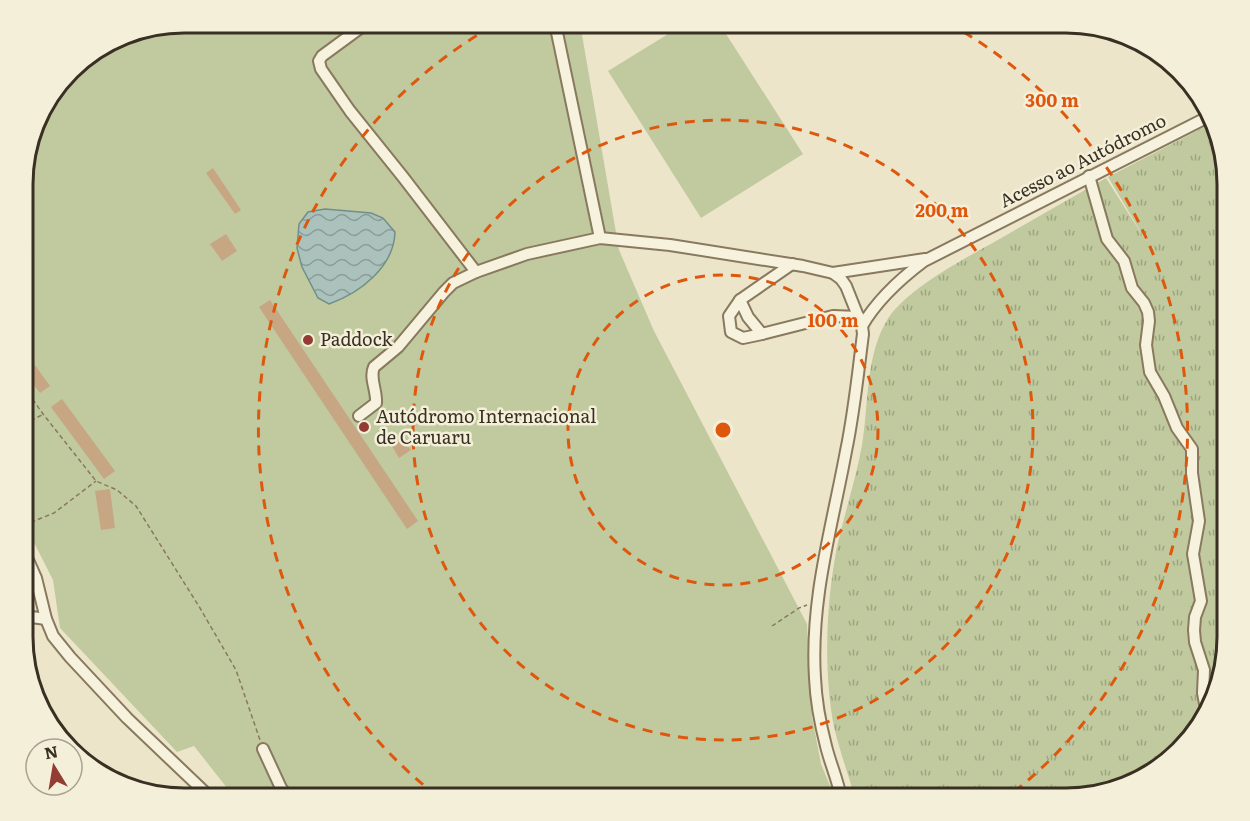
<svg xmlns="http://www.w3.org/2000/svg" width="1250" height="821" viewBox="0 0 1250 821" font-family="Literata,serif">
<defs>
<pattern id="grass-tufts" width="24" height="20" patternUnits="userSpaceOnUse" patternTransform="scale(1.5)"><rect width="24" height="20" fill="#c0ca9e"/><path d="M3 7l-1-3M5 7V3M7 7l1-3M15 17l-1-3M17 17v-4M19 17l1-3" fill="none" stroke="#9da480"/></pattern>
<pattern id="water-waves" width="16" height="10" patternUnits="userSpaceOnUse" patternTransform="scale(1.5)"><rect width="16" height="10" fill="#aac1bc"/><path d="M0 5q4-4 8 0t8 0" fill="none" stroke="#8b9d98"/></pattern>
</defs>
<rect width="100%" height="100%" fill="#ece5ca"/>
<path fill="url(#grass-tufts)" d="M1212 123 1227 174V647L1200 727 1146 777 1076 798H851L852 788C846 768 839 748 834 727 823 670 826 599 838 542 846 509 856 478 862 445 869 404 865 353 889 317 910 287 964 259 996 241 1032 220 1069 199 1106 178L1148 244 1108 177Z"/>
<g fill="#c0ca9e">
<path d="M184 23H580L619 250 654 331 807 624 812 717 821 764 835 798H235L194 746 177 752 60 628 53 580 24 523V163L39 112 77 63 123 35Z"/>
<path d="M686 23H719L803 154 701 218 608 71Z"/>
</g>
<path fill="url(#water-waves)" stroke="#718f8a" stroke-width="1.5" d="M325 209 371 213 383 218 395 232C394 267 360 293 329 304L318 298 302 267 297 248 299 224 308 212Z"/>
<g fill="#c7a683">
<path d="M213 168 241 210 235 214 206 173Z"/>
<path d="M226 234 237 251 222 261 210 244Z"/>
<path d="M270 300 418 521 407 529 259 307Z"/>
<path d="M24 350 50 386 40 393 24 372Z"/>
<path d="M62 399 115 471 104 479 51 407Z"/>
<path d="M403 439 411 450 399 458 392 446Z"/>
<path d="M110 489 115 528 101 530 95 491Z"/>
</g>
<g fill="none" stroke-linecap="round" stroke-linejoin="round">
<defs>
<g id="minor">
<path d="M367 23 322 56 319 61 321 69 350 111 403 177 476 272"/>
<path d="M555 23 600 238"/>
<path d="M1089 176 1107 239 1124 261 1132 288 1144 303 1148 312 1149 321 1146 345 1150 372 1164 396 1177 428 1192 449V473L1199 521 1193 554 1201 601 1195 617 1194 630 1195 642 1204 670 1203 693 1206 709"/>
<path d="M792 264 740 300 748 317 762 334 833 316 859 317"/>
<path d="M833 273 925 259"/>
<path d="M740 300 729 316 731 332 743 338 762 334"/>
<path d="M862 326C877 300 900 279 924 261L1210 116"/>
<path d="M359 416 376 403C377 390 369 378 374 367L398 347 444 292 453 283 476 272 527 254 600 238 670 245 803 266 833 273 841 279 846 286 862 326 863 334C858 373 854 413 846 451 832 527 810 600 815 678 816 701 820 723 826 746 830 763 838 780 841 798"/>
<path d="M24 551 36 578 46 619 53 636 70 657 127 718 211 798"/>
<path d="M24 616 46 619"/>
<path d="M263 749 281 788 289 798"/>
</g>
</defs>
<use href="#minor" stroke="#88795f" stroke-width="14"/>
<g stroke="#88795f" stroke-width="1.5" stroke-dasharray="4.5 3" stroke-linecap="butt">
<path d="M24 387 43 414 96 481 117 490 136 506 200 608 236 670 260 740"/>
<path d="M24 424 42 415"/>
<path d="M24 525 54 513 96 481"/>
<path d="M772 626 799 608 807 605"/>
</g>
<use href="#minor" stroke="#f7f2dd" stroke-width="10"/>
</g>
<g fill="none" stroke="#df570d" stroke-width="3" stroke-dasharray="10 8">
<circle cx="723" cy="430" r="155"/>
<circle cx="723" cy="430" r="310"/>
<path d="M437 796A465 465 0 0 1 498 23M948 23A465 465 0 0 1 1009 796"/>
</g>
<g fill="#933c33" stroke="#f4efd9" stroke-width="2">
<circle cx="308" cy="340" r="6"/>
<circle cx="364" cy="427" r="6"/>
</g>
<g text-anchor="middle" stroke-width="5" stroke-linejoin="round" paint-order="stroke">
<g font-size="18" fill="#392f22" stroke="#f4efd9">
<text transform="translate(1083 161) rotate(-27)" y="6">Acesso ao Autódromo</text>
</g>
<g font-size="18" fill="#392f22" stroke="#f4efd9" text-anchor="start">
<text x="320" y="346">Paddock</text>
<text x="376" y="423">Autódromo Internacional<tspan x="376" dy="21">de Caruaru</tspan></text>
</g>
</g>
<path d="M0 0H1250V821H0ZM184 33H1066A151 151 0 0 1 1217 184V637A151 151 0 0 1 1066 788H184A151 151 0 0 1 33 637V184A151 151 0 0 1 184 33Z" fill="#f4efd9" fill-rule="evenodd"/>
<path fill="none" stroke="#392f22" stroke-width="3" d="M184 33H1066A151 151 0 0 1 1217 184V637A151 151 0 0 1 1066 788H184A151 151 0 0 1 33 637V184A151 151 0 0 1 184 33Z"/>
<circle cx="723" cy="430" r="9" fill="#df570d" stroke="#f4efd9" stroke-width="3"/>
<g font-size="18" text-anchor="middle" font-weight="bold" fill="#df570d" stroke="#f4efd9" stroke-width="5" stroke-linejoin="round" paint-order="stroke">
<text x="1052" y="107">300 m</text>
<text x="942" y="217">200 m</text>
<text x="833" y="327">100 m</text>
</g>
<g transform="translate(54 767) rotate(349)"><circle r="28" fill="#f4efd9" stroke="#a9a290" stroke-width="1.5"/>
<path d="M0-4.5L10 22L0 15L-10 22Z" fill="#933c33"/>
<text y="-9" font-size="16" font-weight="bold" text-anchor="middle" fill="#392f22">N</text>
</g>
</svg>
